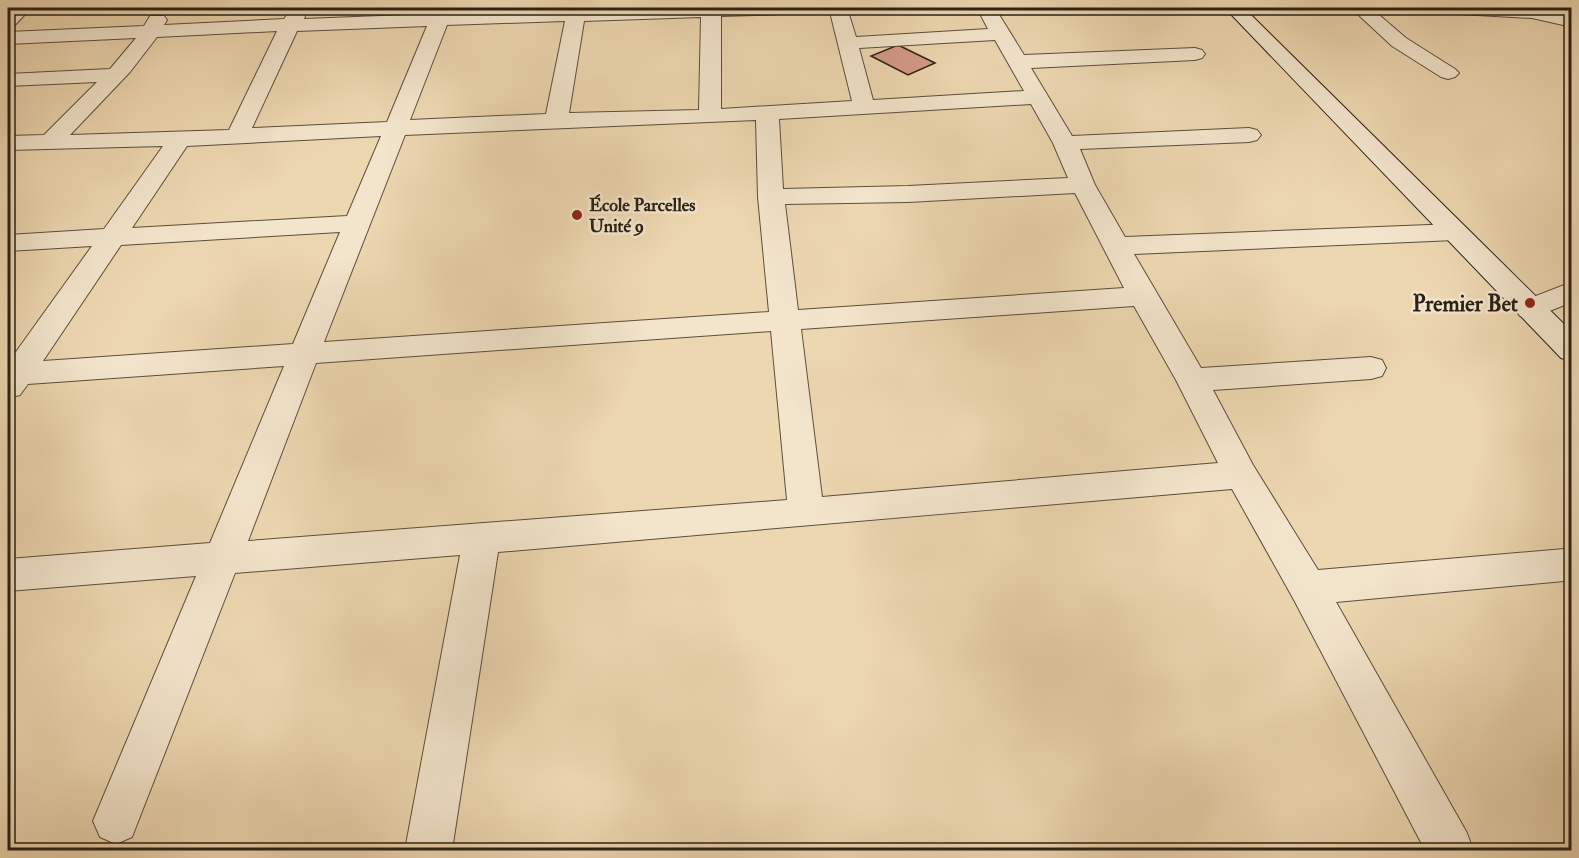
<svg xmlns="http://www.w3.org/2000/svg" width="1579" height="858" viewBox="0 0 1579 858" font-family="'IM FELL Double Pica',serif">
<rect width="100%" height="100%" fill="#edd7b1"/>
<filter id="stains"><feTurbulence type="fractalNoise" baseFrequency=".00333" numOctaves="4"/><feColorMatrix values="0 0 0 0 .2 0 0 0 0 .09 0 0 0 0 .02 0 0 0 .5 -.17"/></filter>
<radialGradient id="worn" r=".72"><stop offset=".6" stop-color="#630" stop-opacity="0"/><stop offset="1" stop-color="#630" stop-opacity=".3"/></radialGradient>
<path fill="#d59a87" stroke="#2b2015" stroke-width="1.5" d="M898 45 935 63 908 75 871 56Z"/>
<g fill="none" stroke-linecap="round" stroke-linejoin="round">
<defs>
<g id="street">
<path d="M11 8H31L15 25 8 27V11Z"/>
<path d="M292 8H308L304 19 432 14 435 8H453L451 14 567 10 568 8H793L791 12 784 14 721 16V109L852 101 829 8H847L856 37 988 29 977 8H995L1024 55 1195 48 1202 50 1205 54 1202 58 1195 60 1031 68 1072 136 1249 128 1257 130 1261 135 1257 140 1249 142 1080 149 1095 185 1125 237 1455 224 1464 226 1468 232 1464 238 1455 240 1134 254 1201 368 1371 357 1382 360 1386 368 1382 376 1371 379 1213 390 1253 465 1318 570 1564 549 1572 552V578L1564 581 1336 602 1467 833 1473 850H1425L1294 600 1232 489 498 552 452 850H405L460 555 235 573 132 837 116 844 100 837 93 821 196 576 8 591V559L210 543 284 366 28 384 20 395 8 398V363L92 246 8 251V235L104 229 163 146 8 150V136L44 135 97 82 8 86V74L110 69 136 38 8 44V32L144 26 150 16H164L167 20 164 25 284 19ZM701 17 699 110 569 113 584 21ZM565 21 546 114 410 120 447 25ZM427 26 387 122 252 128 297 31ZM277 31 229 130 70 135 130 72 157 37ZM995 40 1024 91 873 100 859 48ZM1031 104 1053 143 1068 178 908 186 783 189 779 119ZM756 120 758 197 769 312 324 342 405 135ZM381 136 347 216 132 228 187 146ZM1075 193 1124 288 798 310 785 204 908 202ZM340 232 293 344 43 361 121 245ZM1134 306 1176 380 1218 463 822 497 801 329ZM771 331 787 500 248 541 316 363Z"/>
<path d="M1351 8H1371L1406 38 1455 69 1459 73 1455 77 1448 79 1441 77 1392 46Z"/>
<path d="M1450 8H1538L1572 15V27L1532 18 1459 14 1452 12Z"/>
<path d="M1572 282V302L1530 319 1520 316 1515 309 1520 302Z"/>
</g>
<path id="secondary" d="M1225 8H1244L1572 332V361L1561 358Z"/>
</defs>
<use href="#street" stroke="#5c4e3c" stroke-width="2"/>
<use href="#secondary" stroke="#2b2015" stroke-width="2"/>
<use href="#street" fill="#f3e5cc" fill-rule="evenodd"/>
<use href="#secondary" fill="#f3e5cc" fill-rule="evenodd"/>
</g>
<g fill="#8f2418" stroke="#f3e5cc" stroke-width="2">
<circle cx="577" cy="215" r="6"/>
<circle cx="1530" cy="303" r="6"/>
</g>
<g text-anchor="middle" stroke-width="5" stroke-linejoin="round" paint-order="stroke">
<g font-size="18" font-weight="bold" fill="#2b2015" stroke="#f3e5cc" text-anchor="start">
<text x="589" y="211">École Parcelles<tspan x="589" dy="21">Unité 9</tspan></text>
</g>
<g font-size="22" font-weight="bold" fill="#2b2015" stroke="#f3e5cc" text-anchor="end">
<text x="1518" y="311">Premier Bet</text>
</g>
</g>
<rect width="1579" height="858" fill="none" stroke="#edd7b1" stroke-width="30"/>
<rect x="9" y="9" width="1561" height="840" fill="none" stroke="#2b2015" stroke-width="3"/>
<rect x="15" y="15" width="1549" height="828" fill="none" stroke="#2b2015" stroke-width="1.5"/>
<rect width="100%" height="100%" filter="url(#stains)"/>
<rect width="100%" height="100%" fill="url(#worn)"/>
</svg>
